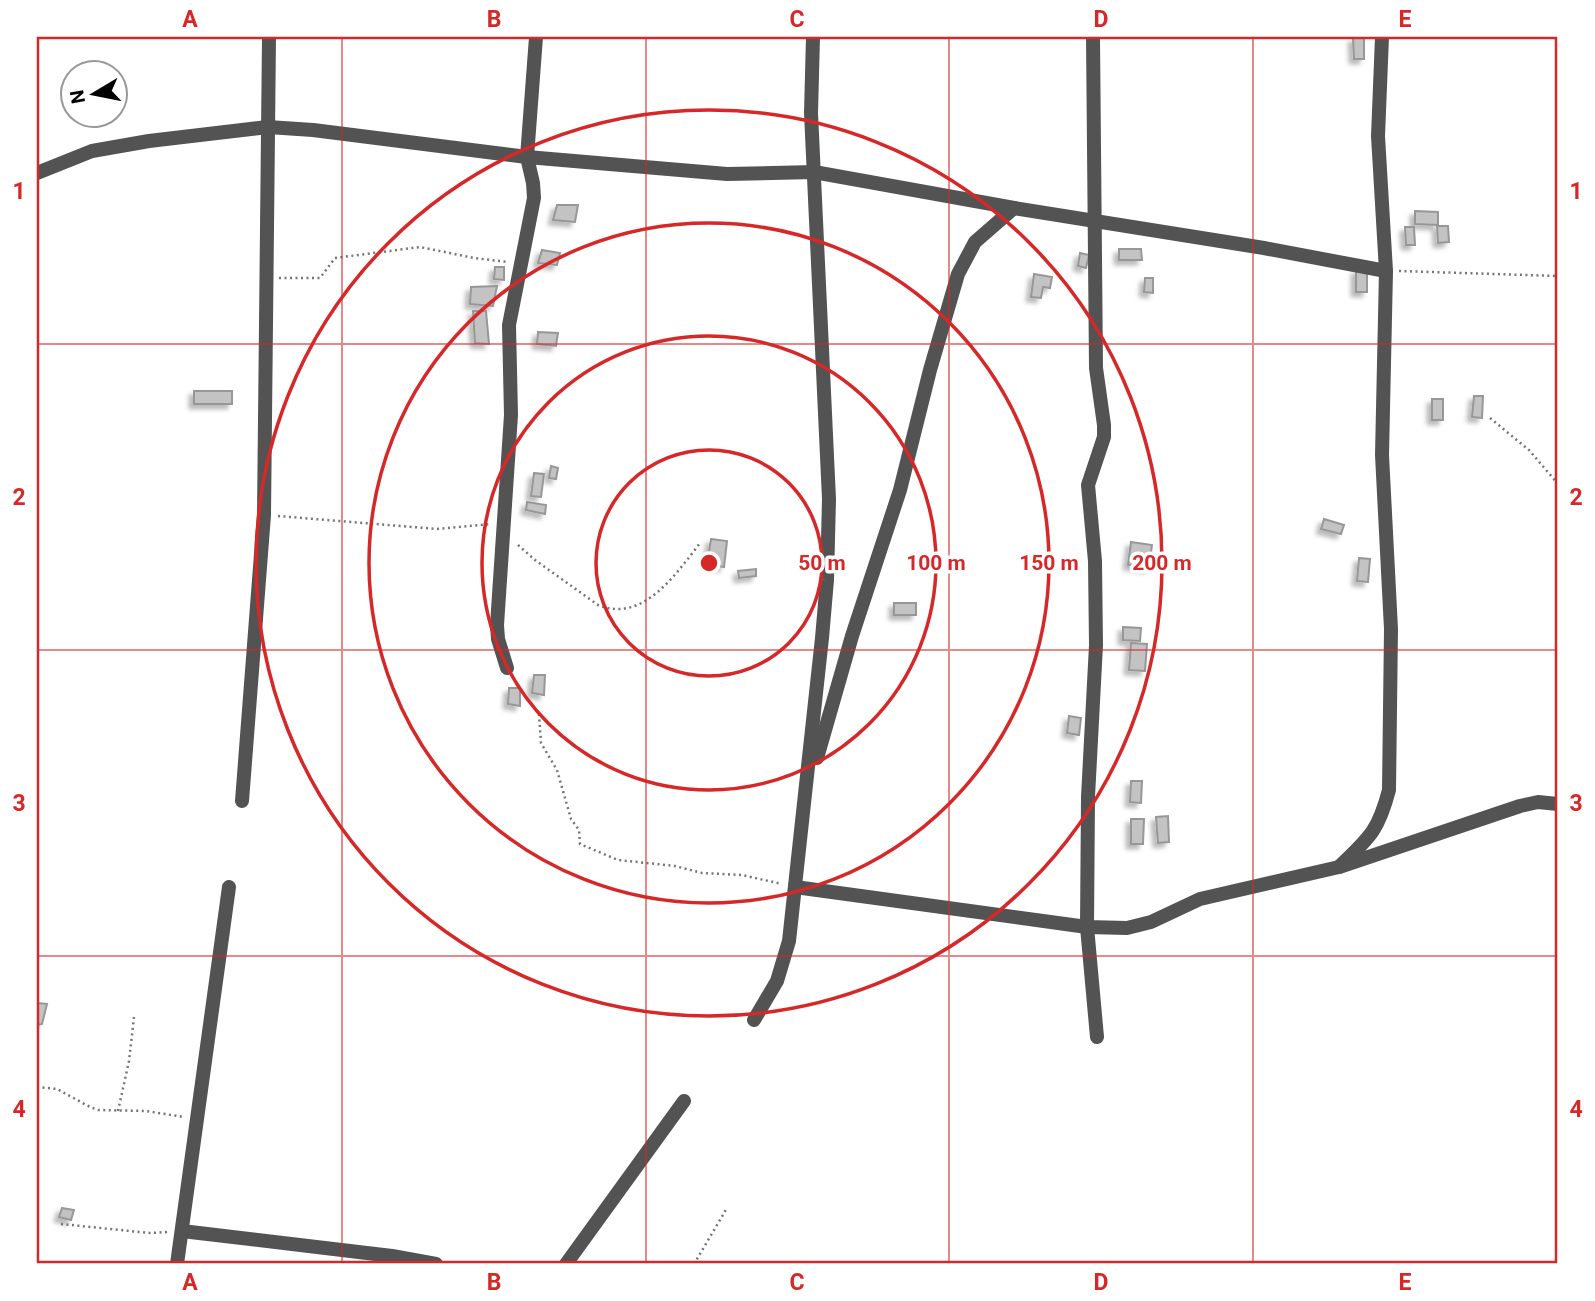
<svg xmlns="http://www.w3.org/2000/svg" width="1595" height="1301" viewBox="0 0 1595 1301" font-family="Roboto,sans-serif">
<defs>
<filter id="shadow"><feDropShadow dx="-4.5" dy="4.5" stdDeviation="2" flood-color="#0004"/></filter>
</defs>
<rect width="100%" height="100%" fill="#fff"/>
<g fill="#c3c3c3" stroke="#979797" stroke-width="2" filter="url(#shadow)">
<path d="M1353 38H1364V59H1354Z"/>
<path d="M557 205H578L575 222 553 220Z"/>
<path d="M1415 211 1438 212V225L1415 224Z"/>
<path d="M1437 226H1448L1449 242 1438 243Z"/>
<path d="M1405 227H1414L1415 245H1406Z"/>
<path d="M1119 249H1141L1142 260H1119Z"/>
<path d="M542 250 560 253 557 265 538 263Z"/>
<path d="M1080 253 1089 255 1086 268 1078 266Z"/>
<path d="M495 267H504V280L494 279Z"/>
<rect x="1356" y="270" width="11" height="22"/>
<path d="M1034 274 1052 277 1050 288 1043 287 1041 298 1031 297Z"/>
<path d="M1145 278H1153V293L1144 292Z"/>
<path d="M497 286 493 306 470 304 471 287Z"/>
<path d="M473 311H486L489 344 475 343Z"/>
<path d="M538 332 558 333 556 346 537 344Z"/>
<rect x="194" y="391" width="38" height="13"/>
<path d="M1474 396H1483L1482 418 1472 417Z"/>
<rect x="1432" y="399" width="11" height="21"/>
<path d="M551 466 558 468 556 479 549 478Z"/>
<path d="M534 473 544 474 541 497 531 496Z"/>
<path d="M527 502 546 505 545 514 526 510Z"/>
<path d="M1324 519 1344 525 1341 534 1321 529Z"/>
<path d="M711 539 727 541 724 567 707 564Z"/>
<path d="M1131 542 1152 545 1149 568 1128 565Z"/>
<path d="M1359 558 1370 559 1368 582 1357 581Z"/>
<path d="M756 569V576L739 578 738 571Z"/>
<rect x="894" y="603" width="22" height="12"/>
<path d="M1123 627 1141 628 1140 641 1123 640Z"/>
<path d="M1131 643 1147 644 1145 671 1129 670Z"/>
<path d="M534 675H545L544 695 532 693Z"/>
<path d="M509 688H520V706L508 704Z"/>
<path d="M1069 716 1081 718 1079 735 1067 733Z"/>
<path d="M1131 781H1142L1141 803 1130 802Z"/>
<path d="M1168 816 1169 842 1158 843 1156 817Z"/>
<path d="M1131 819H1144L1143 844H1131Z"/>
<path d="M37 1003 47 1004 42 1024 37 1025Z"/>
<path d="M62 1208 74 1210 71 1220 59 1217Z"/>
</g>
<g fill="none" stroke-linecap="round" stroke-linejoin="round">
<g stroke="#757575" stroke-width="2.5" stroke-dasharray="2 3.5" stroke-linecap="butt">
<path d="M1399 271 1558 276"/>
<path d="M279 278H320L335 258 420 247 474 258 508 262"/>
<path d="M1490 418 1529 450 1558 484"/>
<path d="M278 516 437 529 491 524"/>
<path d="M518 545 535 560 598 605C644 624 677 572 701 542"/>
<path d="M539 714 541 743 557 770 571 819 579 830 580 844 618 860 675 866 702 873 742 875 782 884"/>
<path d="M37 1087 57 1089 90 1107 98 1110 146 1111 184 1117"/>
<path d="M118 1111 129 1061 134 1017"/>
<path d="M61 1224 150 1233 168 1232"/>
<path d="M694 1264 727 1208"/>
</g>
<g stroke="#535353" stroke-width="14">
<path d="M1093 37 1096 368 1104 425V437L1088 485 1095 561 1096 645 1088 797 1087 927 1097 1037"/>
<path d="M37 173 92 151 149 141 268 127 313 130 527 157 727 174 814 172 1014 208 1264 248 1386 271"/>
<path d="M507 668 498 639 497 625 511 415 509 325 534 198 533 183 527 157 536 37"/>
<path d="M817 758 852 636 900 490 930 370 958 274 975 242 1014 208"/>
<path d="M242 801 264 515 269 37"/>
<path d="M1339 867C1369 838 1378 832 1389 790L1391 629 1382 455 1386 271 1378 136 1382 37"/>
<path d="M795 887 1087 927 1127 928 1151 922 1200 899 1339 867 1520 806 1538 802 1558 804"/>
<path d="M754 1020 777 981 789 941 822 638 827 580 829 499 811 113 813 37"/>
<path d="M182 1231 392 1256 436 1264"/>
<path d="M177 1264 229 887"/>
<path d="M566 1264 684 1101"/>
</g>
</g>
<path fill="none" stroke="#d62828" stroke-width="2" stroke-opacity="0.55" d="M342 37V1264M646 37V1264M949 37V1264M1253 37V1264M37 344H1558M37 650H1558M37 956H1558"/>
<g fill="none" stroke="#d62828" stroke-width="3.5">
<circle cx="709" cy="563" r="113"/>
<circle cx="709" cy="563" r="227"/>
<circle cx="709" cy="563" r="340"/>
<circle cx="709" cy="563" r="453"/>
</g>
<circle cx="709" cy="563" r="10" fill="#d62828" stroke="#fff" stroke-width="3.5"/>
<g font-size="21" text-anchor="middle" font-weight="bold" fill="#d62828" stroke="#fff" stroke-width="7" stroke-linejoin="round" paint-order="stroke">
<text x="822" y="570">50 m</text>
<text x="936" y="570">100 m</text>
<text x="1049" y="570">150 m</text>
<text x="1162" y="570">200 m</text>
</g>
<rect width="1595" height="1301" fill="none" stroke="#ffffff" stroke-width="77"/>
<g transform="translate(94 94) rotate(260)"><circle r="33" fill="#ffffff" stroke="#999999" stroke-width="2"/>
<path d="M0-5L12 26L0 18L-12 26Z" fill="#000000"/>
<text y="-10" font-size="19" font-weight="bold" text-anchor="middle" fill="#000000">N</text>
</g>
<rect x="38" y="38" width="1518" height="1224" fill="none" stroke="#d62828" stroke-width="2.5"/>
<g font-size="23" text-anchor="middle" font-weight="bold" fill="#d62828">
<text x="190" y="27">A</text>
<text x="494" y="27">B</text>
<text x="797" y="27">C</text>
<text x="1101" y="27">D</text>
<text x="1405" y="27">E</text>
<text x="19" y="199">1</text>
<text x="1576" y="199">1</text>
<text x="19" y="505">2</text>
<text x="1576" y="505">2</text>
<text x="19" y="811">3</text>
<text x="1576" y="811">3</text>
<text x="19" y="1117">4</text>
<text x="1576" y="1117">4</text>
<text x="190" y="1290">A</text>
<text x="494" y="1290">B</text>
<text x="797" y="1290">C</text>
<text x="1101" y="1290">D</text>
<text x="1405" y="1290">E</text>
</g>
</svg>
